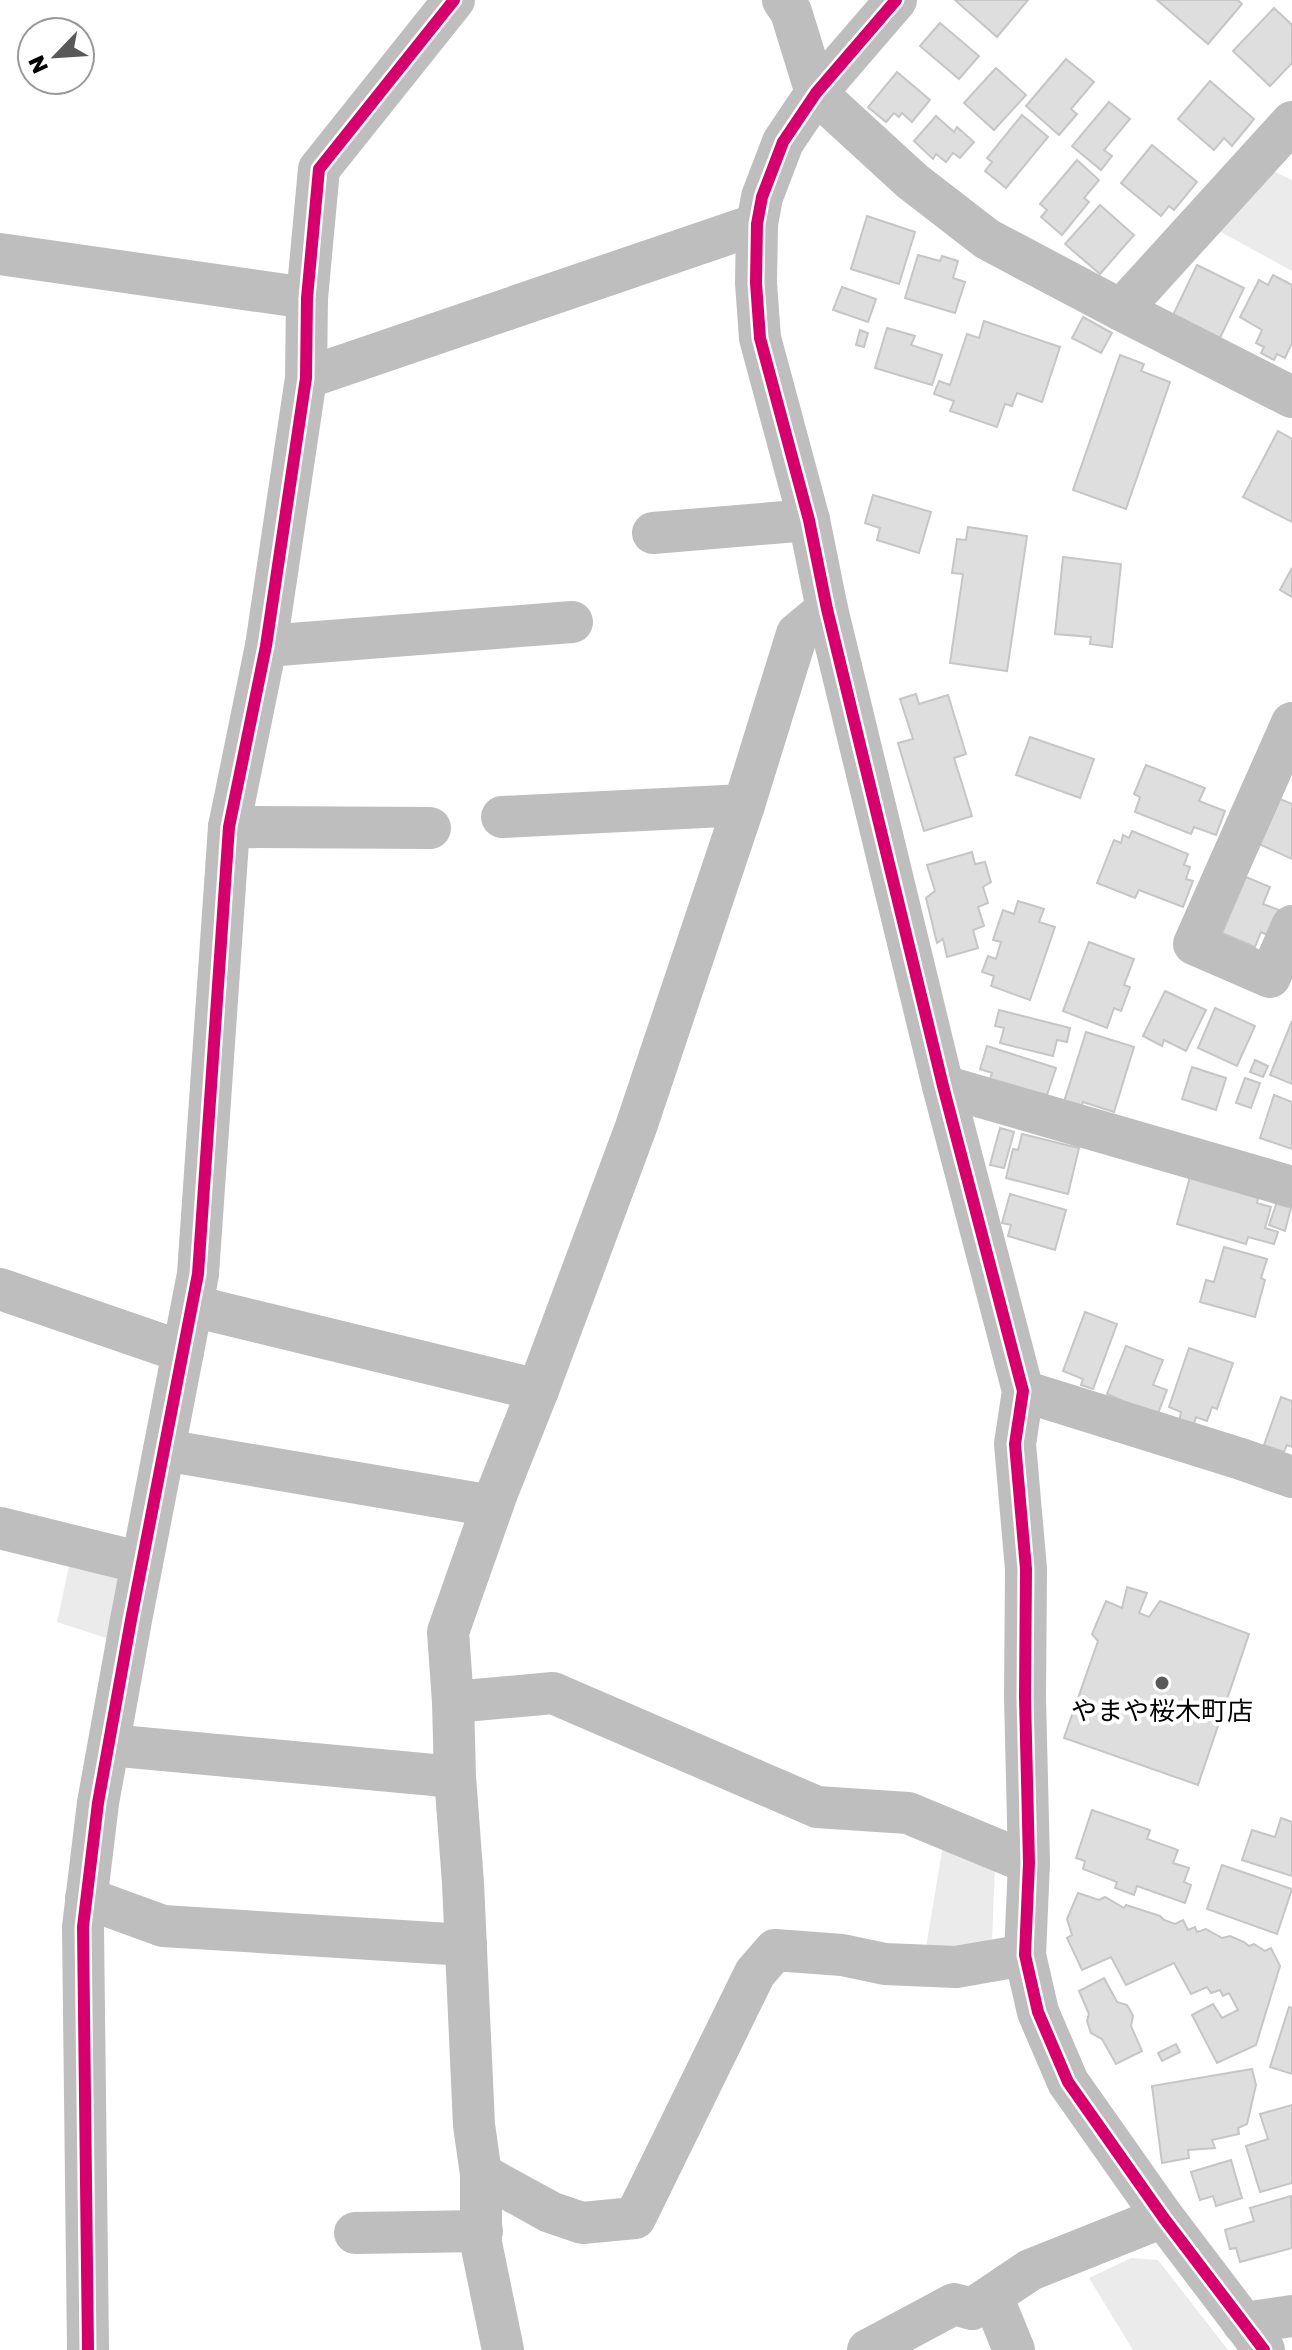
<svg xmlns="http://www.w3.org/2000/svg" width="1292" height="2350" viewBox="0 0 1292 2350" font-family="'Golos Text','Noto Sans JP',sans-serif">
<rect width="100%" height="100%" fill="#fff"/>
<g fill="#ebebeb">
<path d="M1273 171 1292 180V271L1219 231Z"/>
<path d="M72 1552 131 1577 125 1644 57 1622Z"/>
<path d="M943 1845 995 1866 992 1941 971 1953 926 1947Z"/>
<path d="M1131 2258 1158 2260 1228 2350H1133L1089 2278Z"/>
</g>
<g fill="#dedede" stroke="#c6c6c6" stroke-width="2">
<path d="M955 0H1028L997 37Z"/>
<path d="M1157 0H1238L1242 4 1208 44Z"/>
<path d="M1274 8 1292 25V63L1270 86 1233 51Z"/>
<path d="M940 23 979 56 959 79 920 46Z"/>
<path d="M1066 59 1094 82 1071 109 1077 114 1059 135 1026 106Z"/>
<path d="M996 68 1026 95 994 130 964 103Z"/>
<path d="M897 72 930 100 912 122 902 113 899 117 894 113 886 122 868 107Z"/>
<path d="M1210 81 1254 119 1232 146 1224 138 1214 150 1178 119Z"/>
<path d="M1109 102 1130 119 1104 150 1112 156 1101 170 1072 146Z"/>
<path d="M1022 115 1048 137 1006 188 985 171 992 162 987 158Z"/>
<path d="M936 116 954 132 957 127 974 142 960 158 953 153 946 162 936 154 933 159 914 141Z"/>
<path d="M1152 145 1197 182 1174 210 1169 206 1161 216 1121 183Z"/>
<path d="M1077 160 1099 180 1084 198 1089 202 1062 235 1041 217 1047 210 1040 204Z"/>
<path d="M1100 205 1134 235 1100 274 1065 244Z"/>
<path d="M867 216 915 232 899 284 851 269Z"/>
<path d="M918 255 940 261 942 256 958 261 953 278 965 282 955 313 905 298Z"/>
<path d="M1197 265 1244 288 1220 338 1173 315Z"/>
<path d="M1273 275 1292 285V343L1285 358 1277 354 1274 360 1261 353 1264 347 1256 343 1262 330 1240 317 1259 280 1268 285Z"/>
<path d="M842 287 876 299 868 322 833 310Z"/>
<path d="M1083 317 1112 333 1101 353 1072 338Z"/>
<path d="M984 321 1060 347 1042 402 1017 393 1012 406 1005 404 997 427 950 411 954 401 934 394 939 381 950 385 967 334 979 338Z"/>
<path d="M887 328 915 336 911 345 942 355 932 385 875 368Z"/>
<path d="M860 330 868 333 864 347 856 345Z"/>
<path d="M1120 355 1144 364 1141 371 1170 382 1126 509 1073 490Z"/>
<path d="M1278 431 1292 439V522L1243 497Z"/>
<path d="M873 495 931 512 919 553 877 540 880 528 865 523Z"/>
<path d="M968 527 1027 536 1007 671 950 663 963 574 952 573 957 539 966 540Z"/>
<path d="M1063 557 1121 564 1112 647 1090 644 1091 637 1055 634Z"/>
<path d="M1292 568V597L1280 590Z"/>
<path d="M916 694 919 704 948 695 966 754 954 758 972 816 924 831 898 743 913 739 900 699Z"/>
<path d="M1030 737 1094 759 1080 798 1016 775Z"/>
<path d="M1146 765 1205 788 1199 801 1225 811 1216 835 1194 827 1191 834 1135 812 1140 797 1134 794Z"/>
<path d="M1280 799 1292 804V859L1259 844Z"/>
<path d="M1132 831 1188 854 1184 865 1190 867 1186 879 1193 881 1183 907 1139 890 1135 898 1097 883 1114 840 1121 843 1123 835 1129 838Z"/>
<path d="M972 852 975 864 985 862 991 882 983 887 988 903 978 907 984 926 973 930 978 948 947 957 943 939 937 943 926 898 935 891 927 865Z"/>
<path d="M1246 877 1270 887 1263 904 1279 910 1269 936 1261 932 1255 947 1222 933Z"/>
<path d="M1018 901 1044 909 1039 922 1055 927 1030 1000 991 986 994 976 982 972 988 956 996 959 1001 942 993 940 1003 910 1014 914Z"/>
<path d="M1089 942 1134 959 1124 985 1130 987 1121 1011 1114 1008 1107 1028 1063 1011Z"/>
<path d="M1165 991 1206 1010 1186 1051 1164 1040 1162 1046 1143 1036Z"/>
<path d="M1215 1008 1255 1026 1237 1066 1198 1048Z"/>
<path d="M999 1010 1070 1028 1067 1042 1057 1040 1053 1056 1000 1043 1004 1028 995 1026Z"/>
<path d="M1292 1021V1084L1270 1075Z"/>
<path d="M1086 1032 1134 1047 1114 1112 1083 1102 1080 1111 1063 1105Z"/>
<path d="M987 1046 1056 1068 1047 1095 989 1082 992 1073 980 1069Z"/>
<path d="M1255 1060 1268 1066 1263 1077 1250 1072Z"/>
<path d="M1192 1067 1226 1078 1216 1110 1182 1099Z"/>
<path d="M1245 1078 1260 1083 1251 1108 1236 1103Z"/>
<path d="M1274 1095 1292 1102V1149L1260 1138Z"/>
<path d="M1000 1128 1014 1132 1004 1168 990 1165Z"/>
<path d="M1022 1134 1079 1148 1068 1194 1006 1178 1013 1149 1018 1150Z"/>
<path d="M1190 1177 1258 1198 1257 1203 1271 1207 1265 1228 1278 1232 1274 1244 1248 1237 1246 1244 1177 1224Z"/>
<path d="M1010 1194 1066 1210 1055 1250 1008 1236 1011 1225 1002 1223Z"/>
<path d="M1278 1199 1292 1204 1285 1231 1269 1225Z"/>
<path d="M1224 1247 1267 1259 1261 1278 1265 1280 1255 1317 1200 1302 1206 1280 1214 1282Z"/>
<path d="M1085 1312 1117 1324 1093 1389 1081 1385 1083 1379 1063 1371Z"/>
<path d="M1126 1346 1163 1360 1153 1385 1167 1390 1157 1416 1107 1394Z"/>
<path d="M1189 1348 1233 1363 1217 1409 1212 1407 1207 1421 1196 1417 1193 1427 1179 1422 1181 1412 1169 1407Z"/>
<path d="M1281 1397 1292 1401V1447L1287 1445 1284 1452 1264 1445Z"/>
<path d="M1127 1587 1147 1593 1139 1613 1149 1617 1160 1601 1249 1634 1198 1785 1064 1738 1098 1641 1092 1634 1106 1601 1122 1608Z"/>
<path d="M1092 1810 1150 1830 1147 1839 1178 1850 1173 1863 1189 1868 1184 1882 1191 1885 1185 1903 1137 1886 1134 1895 1115 1888 1117 1882 1083 1869 1085 1861 1076 1858Z"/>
<path d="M1281 1818 1292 1822V1876L1242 1860 1252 1830 1275 1837Z"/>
<path d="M1222 1865 1292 1889 1277 1934 1207 1909Z"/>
<path d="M1078 1893 1099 1900 1105 1897 1124 1908 1126 1905 1160 1916 1164 1920 1175 1924 1183 1920 1188 1930 1195 1927 1197 1932 1206 1929 1222 1938 1230 1936 1244 1942 1249 1946 1254 1944 1265 1951 1271 1948 1280 1966 1256 2045 1217 2063 1192 2015 1213 2004 1222 2018 1238 2010 1229 1993 1223 1996 1220 1990 1211 1993 1207 1987 1191 1994 1174 1963 1126 1985 1111 1957 1082 1970 1067 1938 1072 1935 1067 1919Z"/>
<path d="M1104 1978 1117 2002 1127 2005 1130 2010 1133 2016 1131 2026 1142 2051 1116 2064 1102 2039 1091 2033 1087 2021 1089 2014 1079 1991Z"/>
<path d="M1289 2007 1292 2008V2074L1270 2067Z"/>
<path d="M1176 2044 1180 2052 1162 2061 1158 2053Z"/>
<path d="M1252 2069 1256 2085 1247 2124 1238 2128 1239 2134 1212 2140 1215 2148 1188 2150 1189 2158 1162 2163 1152 2086Z"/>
<path d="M1292 2105V2183L1260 2192 1246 2146 1268 2139 1260 2114Z"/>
<path d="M1231 2160 1242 2198 1216 2206 1213 2196 1200 2200 1191 2172Z"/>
<path d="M1291 2196 1292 2248 1240 2262 1236 2248 1230 2249 1225 2230 1254 2221 1250 2208Z"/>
</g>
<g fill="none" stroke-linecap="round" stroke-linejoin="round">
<g stroke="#bebebe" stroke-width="42">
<path d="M783 0 791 12 816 93 912 181 987 239 1121 310 1292 397"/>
<path d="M896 0 816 93 783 142 762 197 757 224 756 283 760 338 809 520 827 609 943 1086 1023 1391 1015 1444 1026 1569 1025 1697 1029 1863 1025 1955 1038 2012 1068 2082 1163 2217 1264 2350"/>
<path d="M0 254 307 298"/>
<path d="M1121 310 1292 122"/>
<path d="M306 378 757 224"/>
<path d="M653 533 809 520"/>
<path d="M266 646 572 622"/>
<path d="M1292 723 1194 944 1270 977 1292 926"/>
<path d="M502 817 744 805"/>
<path d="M229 827 430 828"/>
<path d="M943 1086 1292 1187"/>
<path d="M0 1289 183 1352"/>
<path d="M193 1306 538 1390"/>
<path d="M1023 1391 1241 1459 1292 1477"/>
<path d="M164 1450 492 1506"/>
<path d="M0 1528 142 1563"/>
<path d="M453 1702 553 1693 817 1807 908 1813 1029 1863"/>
<path d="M109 1745 455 1777"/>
<path d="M86 1898 163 1926 466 1945"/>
<path d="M481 2174 550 2212 582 2223 635 2218 755 1973 775 1950 842 1955 885 1964 956 1967 1025 1955"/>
<path d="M355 2233 482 2231"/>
<path d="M992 2296 1014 2350"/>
<path d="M1243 2323 1292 2316"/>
<path d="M88 2350 83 1927 98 1803 131 1620 198 1274 229 827 266 646 306 378 307 298 319 169 454 0"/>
<path d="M503 2350 481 2243V2174L474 2125 463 1883 455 1777 453 1702 448 1632 497 1493 538 1390 636 1127 744 805 797 634 827 609"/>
<path d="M868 2350 954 2304 972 2309 1030 2270 1163 2217"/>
</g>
<defs>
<g id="cycleway">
<path d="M896 0 816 93 783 142 762 197 757 224 756 283 760 338 809 520 827 609 943 1086 1023 1391 1015 1444 1026 1569 1025 1697 1029 1863 1025 1955 1038 2012 1068 2082 1163 2217 1264 2350"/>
<path d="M88 2350 83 1927 98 1803 131 1620 198 1274 229 827 266 646 306 378 307 298 319 169 454 0"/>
</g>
</defs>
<use href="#cycleway" stroke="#fff" stroke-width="17"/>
<use href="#cycleway" stroke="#d6006c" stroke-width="12"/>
</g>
<circle fill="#595959" stroke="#fff" stroke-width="3" cx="1162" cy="1683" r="8"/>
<g text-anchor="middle" stroke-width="8" stroke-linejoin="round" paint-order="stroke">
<g font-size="26" fill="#000" stroke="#fff">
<text x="1162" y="1720">やまや桜木町店</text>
</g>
</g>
<g transform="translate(56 56) rotate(245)"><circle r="38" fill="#ffffff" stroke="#999999" stroke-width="2"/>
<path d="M0-6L14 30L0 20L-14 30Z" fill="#595959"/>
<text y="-12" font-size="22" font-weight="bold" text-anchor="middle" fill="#000000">N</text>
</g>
</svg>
